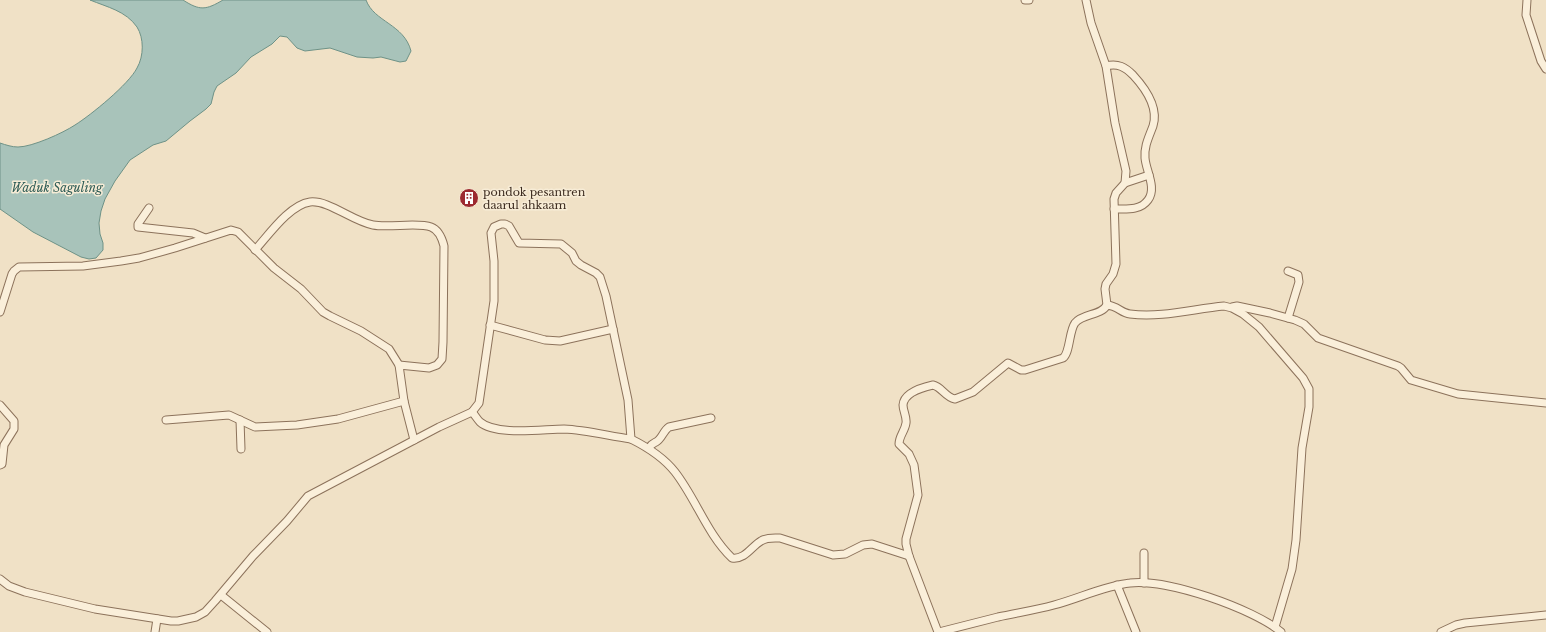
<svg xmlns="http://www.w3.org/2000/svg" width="1546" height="632" viewBox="0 0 1546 632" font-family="'Libre Baskerville',serif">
<rect width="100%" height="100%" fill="#f0e1c6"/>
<path fill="#a8c3ba" stroke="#6e9287" d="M90 0H183C200 11 206 10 223 0H366C374 22 404 24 411 51L406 61 400 62 381 57 373 58 357 57 330 48 305 51 297 48 287 37 280 36 272 44 251 57 236 73 217 86 214 92 211 104 206 109 190 121 166 141 153 145 130 160 115 181 105 199 101 211 99 223 100 234 103 243V250L96 258 89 259 81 257 33 232 0 209V143C6 145 12 147 18 147 32 147 63 133 75 125 91 115 129 84 137 68 144 56 144 38 137 27 126 11 107 7 90 0Z"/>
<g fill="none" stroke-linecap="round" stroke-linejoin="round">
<defs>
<g id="street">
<path d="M1025 0H1029"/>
<path d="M1086 0 1091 23 1106 66 1115 123 1126 171 1125 183 1116 193 1114 199 1116 264 1113 274 1106 284 1105 289 1107 305"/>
<path d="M1527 0 1526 15 1541 61 1546 69"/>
<path d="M1106 66C1118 63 1125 67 1133 75 1145 88 1159 107 1153 126 1149 137 1144 146 1145 158 1146 171 1157 188 1148 200 1140 211 1126 209 1114 209"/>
<path d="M1125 183 1149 175"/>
<path d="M149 208 138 224V227L193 233 205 238"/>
<path d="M255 250C268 236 289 205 310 202 329 200 352 221 373 225 389 228 418 222 431 227 439 230 442 238 444 246L443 342 442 359 437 365 429 368 399 365"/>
<path d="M1288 271 1298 275 1299 282 1288 318"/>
<path d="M1232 307 1237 306 1270 313 1295 320 1304 324 1318 338 1398 366 1401 368 1411 380 1458 394 1546 403"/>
<path d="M0 312 12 274 14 271 19 267 83 266 121 261 139 258 175 248 231 230 238 232 274 268 301 289 323 312 330 316 361 331 389 349 399 365 404 401 414 440"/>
<path d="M490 325 545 340 560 341 613 329"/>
<path d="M0 405 14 421V429L4 445 2 464 0 465"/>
<path d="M472 412C475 415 477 419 480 422 496 436 543 429 564 429 586 430 609 436 631 439"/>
<path d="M166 420 229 415 255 427 297 425 338 419 404 401"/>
<path d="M240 420 241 449"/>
<path d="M649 448C651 444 652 444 656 442 662 439 663 431 669 427L711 418"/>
<path d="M1144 553V583"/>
<path d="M0 579 9 586 25 592 95 609 171 621H178L196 617 205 612 215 601 253 556 287 521 308 496 439 427 472 412 479 403 494 301V261L491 233 494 227 501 224H505L509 226 519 243 561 244 572 253 576 261 581 265 596 273 600 277 606 296 628 400 631 439C647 447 664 458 675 472 696 499 707 534 732 558 745 560 752 546 761 541 767 537 774 538 780 538L833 555 845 554 863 545 872 544 909 556"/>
<path d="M1117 585 1136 632"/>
<path d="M221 595 267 632"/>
<path d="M155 632 157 619"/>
<path d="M938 632 909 556 906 544V539L918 495 914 465 909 454 899 444C899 436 905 431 906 423 907 417 903 411 903 405 904 392 924 387 933 385 942 387 945 397 955 399L973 392 1008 363 1021 370H1025L1063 358C1070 353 1069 331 1075 323 1083 313 1101 316 1107 305 1118 306 1121 313 1130 314 1161 318 1193 309 1224 306L1232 308 1243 314 1259 327 1303 378 1309 389V407L1302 448 1296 540 1292 569 1275 627"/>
<path d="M939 632C958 627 978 622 998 617 1016 613 1036 610 1054 605 1080 598 1104 586 1130 583 1166 578 1254 609 1281 632"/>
<path d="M1441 632 1456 625 1465 623 1546 615"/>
</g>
</defs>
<use href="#street" stroke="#8c725b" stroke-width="9"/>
<use href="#street" stroke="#faefda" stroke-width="7"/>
</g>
<defs>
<symbol id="building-disc" viewBox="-11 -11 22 22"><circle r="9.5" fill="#9c2930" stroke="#f7ecd6"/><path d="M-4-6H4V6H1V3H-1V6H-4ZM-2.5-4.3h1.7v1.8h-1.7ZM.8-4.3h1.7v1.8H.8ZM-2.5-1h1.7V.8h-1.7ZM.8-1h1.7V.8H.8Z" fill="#fff"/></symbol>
</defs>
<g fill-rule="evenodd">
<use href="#building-disc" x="458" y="187" width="22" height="22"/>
</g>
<g text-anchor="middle" stroke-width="3" stroke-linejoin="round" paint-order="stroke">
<g font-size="11" fill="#3c2b1f" stroke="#f7ecd6" text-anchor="start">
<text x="483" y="196">pondok pesantren<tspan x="483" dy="13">daarul ahkaam</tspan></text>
</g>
<g font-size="12" font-style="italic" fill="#2e5c56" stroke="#f7ecd6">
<text x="57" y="192">Waduk Saguling</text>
</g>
</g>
</svg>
